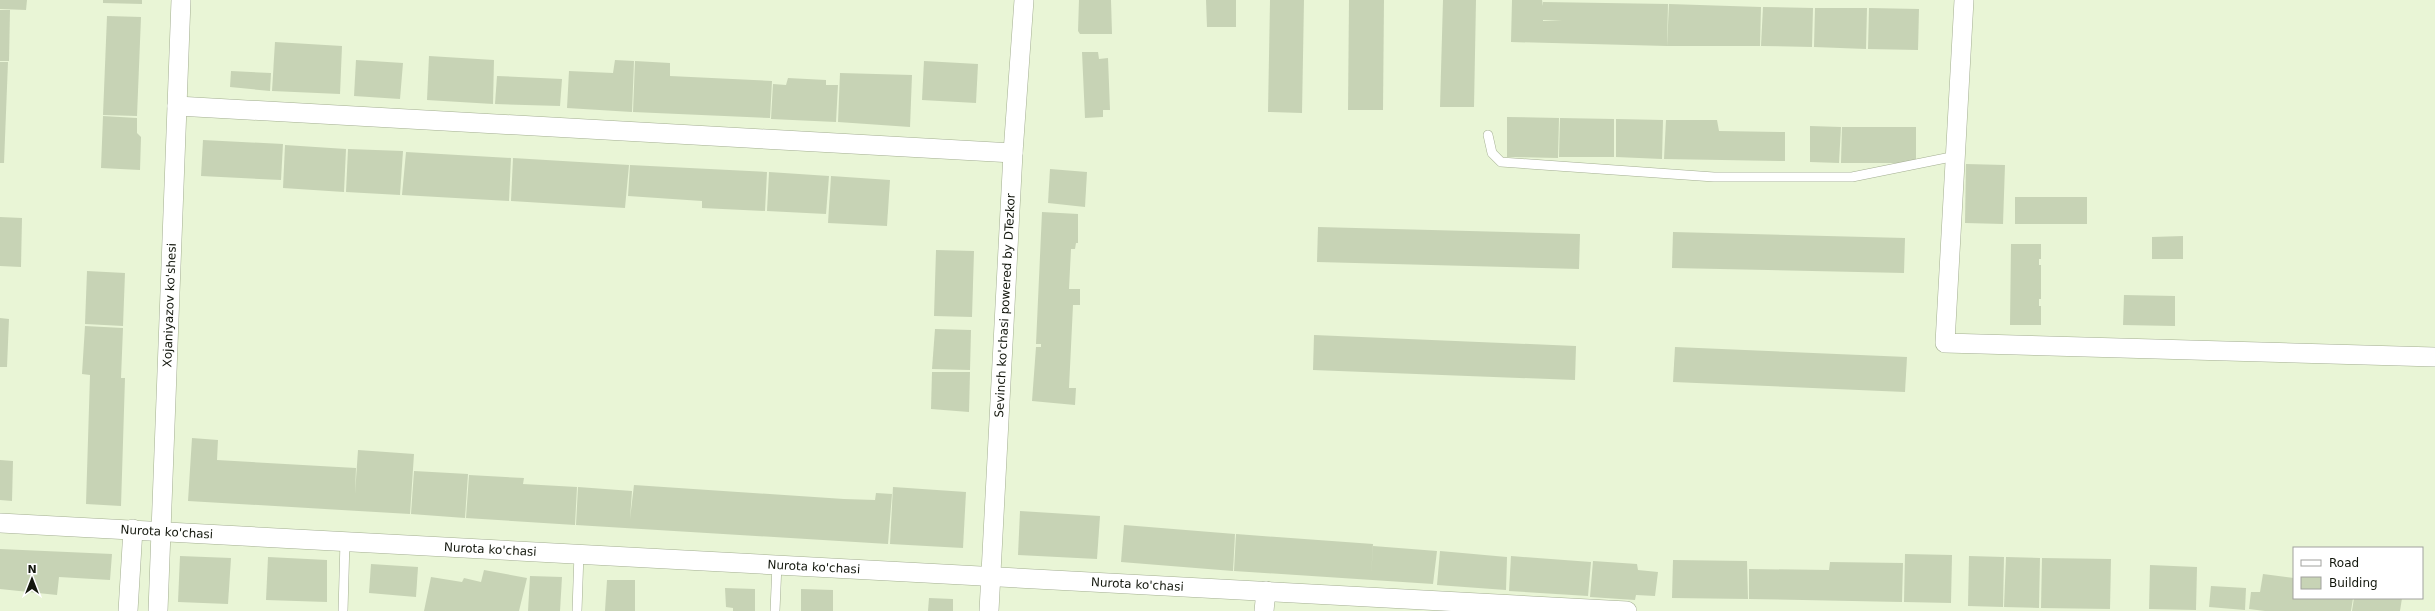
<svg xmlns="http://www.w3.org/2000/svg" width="2435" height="611" viewBox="0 0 2435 611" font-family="'DejaVu Sans',sans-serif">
<rect width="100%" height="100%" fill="#e9f5d6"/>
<g fill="#c7d3b5" fill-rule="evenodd">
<path d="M0 0H27L26 10 0 9Z"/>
<path d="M103 0H142V4L103 3Z"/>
<path d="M1079 0H1111L1112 34H1080L1078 31Z"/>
<path d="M1206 0H1236V27H1207Z"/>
<path d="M1270 0H1304L1302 113 1268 112Z"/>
<path d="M1349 0H1384L1383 110H1348Z"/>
<path d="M1443 0H1476L1474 107H1440Z"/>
<path d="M1512 0H1542L1543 6V2L1668 4 1667 46 1511 42ZM1543 20 1562 21H1543Z"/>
<path d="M1669 4 1761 7 1760 46H1667Z"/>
<path d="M1763 7 1813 8 1812 47 1761 46Z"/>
<path d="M1815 8H1867L1866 49 1814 47Z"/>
<path d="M1869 8 1919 9 1918 50 1868 49Z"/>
<path d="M0 10H10L9 61H0Z"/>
<path d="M107 16 141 17 137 116 103 115Z"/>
<path d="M275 42 342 46 340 94 272 91Z"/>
<path d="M1082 52H1098L1099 59 1108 58 1110 110H1103V117L1085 118Z"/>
<path d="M429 56 494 60 493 104 427 100Z"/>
<path d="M356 60 403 63 400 99 354 96Z"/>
<path d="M615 60 634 61 632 112 567 108 569 71 613 73Z"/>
<path d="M635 61 670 63V76L772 81 770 118 633 112Z"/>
<path d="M924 61 978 64 976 103 922 100Z"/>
<path d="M0 62H8L4 163H0Z"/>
<path d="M231 71 271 73 270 91 230 87Z"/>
<path d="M840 73 912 75 910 127 838 122Z"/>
<path d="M497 76 562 79 560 106 495 104Z"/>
<path d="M788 78 826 80V85H838L836 122 771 119 773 84 786 85Z"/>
<path d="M103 116 137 118V133L141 137 140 170 101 168Z"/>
<path d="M1507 117 1559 118 1558 158 1507 157Z"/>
<path d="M1560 118 1614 119V157H1559Z"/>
<path d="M1616 119 1663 120 1662 159 1616 157Z"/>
<path d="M1666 120H1717L1719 131 1785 132V161L1664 159Z"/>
<path d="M1810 126 1841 127 1839 163 1810 162Z"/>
<path d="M1842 127H1916V163H1841Z"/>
<path d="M203 140 283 144 281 180 201 176Z"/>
<path d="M285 145 346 149 344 192 283 188Z"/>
<path d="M348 149 403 151 400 195 346 192Z"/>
<path d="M406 152 511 158 509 201 402 195Z"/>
<path d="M513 158 629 165 625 208 511 201Z"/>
<path d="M1966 164 2005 165 2003 224 1965 223Z"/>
<path d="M630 165 767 172 765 211 702 208V201L628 196Z"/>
<path d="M1050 169 1087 172 1085 207 1048 203Z"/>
<path d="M769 172 829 176 826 214 767 211Z"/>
<path d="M831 176 890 180 887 226 828 223Z"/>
<rect x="2015" y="197" width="72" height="27"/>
<path d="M1042 212 1078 214V243H1076L1075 249H1071L1069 289H1080V305H1073L1069 388H1076L1075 405 1032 401 1036 347H1041V344H1036Z"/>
<path d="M0 217 22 218 21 267 0 266Z"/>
<path d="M1318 227 1580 234 1579 269 1317 262Z"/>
<path d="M1673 232 1905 238 1904 273 1672 268Z"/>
<path d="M2183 236V259H2152V237Z"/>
<path d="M2011 244H2041V259H2039V265H2041V299H2039V306H2041V325H2010Z"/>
<path d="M936 250 974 251 972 317 934 316Z"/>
<path d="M87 271 125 273 123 326 85 324Z"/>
<path d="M2124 295 2175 296V326L2123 325Z"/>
<path d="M0 318 9 319 7 367H0Z"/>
<path d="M85 326 123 328 121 378H125L121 506 86 504 90 375 82 374Z"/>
<path d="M935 329 971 330 970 370 932 369Z"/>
<path d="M1314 335 1576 346 1575 380 1313 370Z"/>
<path d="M1675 347 1907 357 1905 392 1673 382Z"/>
<path d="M932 372H970L969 412 931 409Z"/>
<path d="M192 438 218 440 217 460 356 468 355 494 358 450 414 454 410 514 188 501Z"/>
<path d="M0 460 13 461 12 501 0 500Z"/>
<path d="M414 471 468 474 465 518 411 514Z"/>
<path d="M469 475 524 478 523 484 577 487 575 525 466 518Z"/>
<path d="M634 485 844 499 875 500 876 493 892 494 888 544 576 525 578 487 632 491 630 519Z"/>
<path d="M893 487 966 492 963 548 890 544Z"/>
<path d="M1020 511 1100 516 1097 559 1018 555Z"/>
<path d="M1124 525 1235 534 1233 571 1121 562Z"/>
<path d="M1236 534 1373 544 1371 577 1373 546 1437 551 1433 584 1234 571Z"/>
<path d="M0 549 112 554 110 580 59 577 57 595 0 589Z"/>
<path d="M1440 551 1507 557 1506 590 1437 585Z"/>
<path d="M1905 554 1952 555 1951 603 1904 602Z"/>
<path d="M180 556 231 558 228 604 178 602Z"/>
<path d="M1511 556 1591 562 1588 596 1509 591Z"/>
<path d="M1969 556 2004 557 2003 607 1968 606Z"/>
<path d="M268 557 327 560V602L266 600Z"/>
<path d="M2006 557 2040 558 2039 608 2004 607Z"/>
<path d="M2042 558 2111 559 2110 609 2041 608Z"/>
<path d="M1673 560 1747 561 1748 599 1672 598Z"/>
<path d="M1593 561 1637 564 1638 570 1658 572 1655 596 1636 595 1635 600 1590 597Z"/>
<path d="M1830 562 1903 563 1902 602 1749 599V569L1829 570Z"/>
<path d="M371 564 418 567 416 597 369 593Z"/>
<path d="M2150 565 2197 567 2196 610 2149 609Z"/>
<path d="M484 570 527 578 519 611H424L431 577 462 582 464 578 481 582Z"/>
<path d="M2263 574 2294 578V598H2353L2351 611H2265L2249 609 2251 592H2260Z"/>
<path d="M530 576 562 577 560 611H528Z"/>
<path d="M607 580H635V611H605Z"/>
<path d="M2211 586 2246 588 2245 610 2209 607Z"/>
<path d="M725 588 755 589V611H733V608L726 607Z"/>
<path d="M801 589 833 590V611H801Z"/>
<path d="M929 598 953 599V611H928Z"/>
<path d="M2354 598H2402L2400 611H2352Z"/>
</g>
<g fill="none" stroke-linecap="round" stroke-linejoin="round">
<defs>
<g id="service">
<path d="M1488 135 1492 153 1501 162 1714 177H1852L1956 156"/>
<path d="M343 611 345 541"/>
<path d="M577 611 579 553"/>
<path d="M775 611 777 564"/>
</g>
<g id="minor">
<path d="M1964 0 1945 343 2435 357"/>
<path d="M177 106 1013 153"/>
<path id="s1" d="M0 523 1627 611"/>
<path d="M128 611 133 529"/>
<path id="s2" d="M158 611 181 0"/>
<path id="s3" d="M989 611 1013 153 1024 0"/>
<path d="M1264 611 1266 591"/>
</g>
</defs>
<use href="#service" stroke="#a3ae91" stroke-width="10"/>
<use href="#minor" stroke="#a3ae91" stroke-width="20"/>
<use href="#service" stroke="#fff" stroke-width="9"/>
<use href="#minor" stroke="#fff" stroke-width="19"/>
</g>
<g text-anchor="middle" stroke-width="3.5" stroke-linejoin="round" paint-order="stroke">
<g font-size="12" fill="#13170d" stroke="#fff">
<text dy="4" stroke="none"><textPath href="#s2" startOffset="306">Xojaniyazov ko'shesi</textPath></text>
<text dy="4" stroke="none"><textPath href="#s3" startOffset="306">Sevinch ko'chasi powered by DTezkor</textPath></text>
<text dy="4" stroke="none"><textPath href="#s1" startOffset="167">Nurota ko'chasi</textPath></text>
<text dy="4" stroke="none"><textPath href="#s1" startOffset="491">Nurota ko'chasi</textPath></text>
<text dy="4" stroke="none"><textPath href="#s1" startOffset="815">Nurota ko'chasi</textPath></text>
<text dy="4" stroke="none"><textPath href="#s1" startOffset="1139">Nurota ko'chasi</textPath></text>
</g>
</g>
<rect x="2293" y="547" width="130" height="52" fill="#ffffff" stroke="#a1a29e"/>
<rect x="2301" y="560" width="20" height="6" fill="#ffffff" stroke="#a1a29e"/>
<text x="2329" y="567" font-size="12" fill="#13170d">Road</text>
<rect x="2301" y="577" width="20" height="12" fill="#c7d3b5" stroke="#a1a29e"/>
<text x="2329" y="587" font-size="12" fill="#13170d">Building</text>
<g transform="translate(32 579)" stroke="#ffffff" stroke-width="3" paint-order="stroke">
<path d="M0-3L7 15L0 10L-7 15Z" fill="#13170d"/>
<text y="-6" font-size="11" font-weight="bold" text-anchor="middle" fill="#13170d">N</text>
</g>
</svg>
